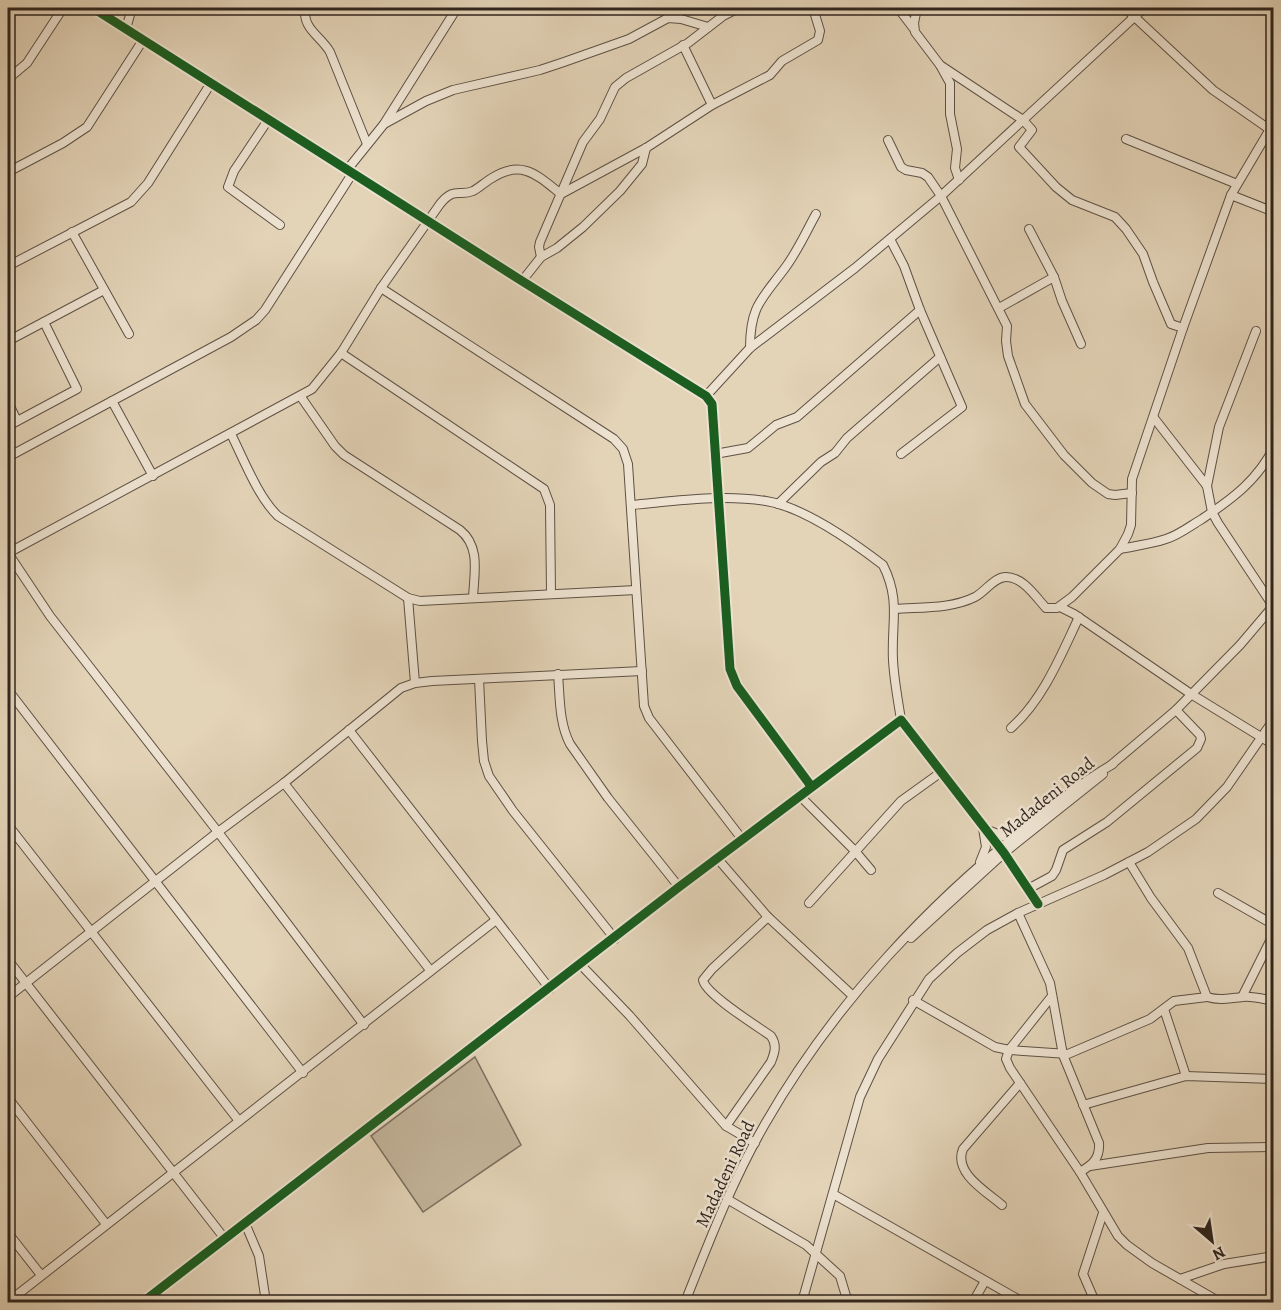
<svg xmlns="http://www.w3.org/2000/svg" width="1281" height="1310" viewBox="0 0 1281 1310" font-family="Alegreya,serif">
<rect width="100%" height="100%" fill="#e3d3b7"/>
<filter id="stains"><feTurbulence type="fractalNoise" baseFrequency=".00333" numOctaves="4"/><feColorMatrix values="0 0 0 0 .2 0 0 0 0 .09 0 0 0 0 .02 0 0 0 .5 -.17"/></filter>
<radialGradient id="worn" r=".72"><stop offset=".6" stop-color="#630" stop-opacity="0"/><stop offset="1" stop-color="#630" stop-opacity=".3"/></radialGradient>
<path fill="#c5b69d" stroke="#7a6e5e" stroke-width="1.5" d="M475 1057 521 1145 423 1212 371 1136Z"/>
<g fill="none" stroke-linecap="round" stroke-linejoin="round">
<defs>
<g id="minor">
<path d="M93 8 522 281 706 396 712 404 730 669 737 686 811 786"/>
<path d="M305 8C303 30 320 35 330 52L367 144"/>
<path d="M898 8 914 29"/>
<path d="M917 8 914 23 915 32 940 65 950 83V114L957 149 955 168 959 180"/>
<path d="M1125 8 1213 90 1272 131"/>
<path d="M126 29 132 8"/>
<path d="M683 45 712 105"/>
<path d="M940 65 1023 120 1032 130 1019 147 1056 187 1072 200 1115 217 1126 229 1143 254 1153 282 1171 324 1183 328"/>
<path d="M8 79 27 63 63 8"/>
<path d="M268 120 234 171 228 187 280 225"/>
<path d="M384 124 426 101 453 90 540 70 564 62 629 39 668 18 681 19 708 27"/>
<path d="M1126 139 1237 184"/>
<path d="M347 170 384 124 457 8"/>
<path d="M8 172 63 143 87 127 143 40"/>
<path d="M1231 195 1274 212"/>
<path d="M1029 229 1054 277 1062 301 1081 344"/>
<path d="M72 232 129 334"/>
<path d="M890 239 904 266 920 310 962 407 901 454"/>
<path d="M541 257 539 247 540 242 583 142 600 119 615 87 626 78 688 43 723 16 739 8"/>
<path d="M8 266 131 202 148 183 211 83"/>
<path d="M522 281 541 257 557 248 583 227 620 191 642 164 646 148"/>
<path d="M381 288 614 439 623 449 628 464 644 706 649 718 742 839"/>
<path d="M999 308 1054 277"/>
<path d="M8 341 104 290"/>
<path d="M750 348C750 306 762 299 785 268 797 252 806 232 816 214"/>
<path d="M341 353 544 489 550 505 551 593"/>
<path d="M706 396 750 348 855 268 941 196 928 177 922 173 906 170 901 167 888 140"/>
<path d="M301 397 335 446 344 455 460 530C481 547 474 574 473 598"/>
<path d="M112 401 153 476"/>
<path d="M8 402 17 421"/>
<path d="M1154 418 1207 486 1212 512 1218 523 1273 606"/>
<path d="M8 426 77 389 44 322"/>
<path d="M231 434C244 460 258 497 278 516L408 598 420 601 636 590"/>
<path d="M715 454 748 448 776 425 797 417 920 310"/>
<path d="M8 457 231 337 256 320 265 310 352 174"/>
<path d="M1207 486 1219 427 1256 331"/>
<path d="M1132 493 1115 495 1108 494 1092 483 1064 455 1025 404 1008 356 1006 341 1007 326 941 196 1144 8"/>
<path d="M778 504 821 462 835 453 847 438 940 357"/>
<path d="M631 505C676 501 721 494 766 501 803 507 853 542 883 565 901 601 891 623 893 660 894 680 898 700 901 720"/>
<path d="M1120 549C1135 546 1151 544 1166 539 1179 535 1190 526 1202 519 1232 499 1258 480 1274 447"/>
<path d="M8 553 312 389 341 353 381 288 440 204C455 186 459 197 473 191 479 188 485 182 492 178 522 159 537 175 561 194L646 148 712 105 770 75 782 61 818 40 820 31 813 8"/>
<path d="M8 553 50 616 218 832 364 1025"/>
<path d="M408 598 415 683"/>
<path d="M1060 607 1074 614 1191 694 1274 745"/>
<path d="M895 609C921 607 951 609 975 597 985 592 994 577 1006 577 1023 577 1035 596 1046 608H1057L1072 597 1120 549 1128 534 1131 525 1132 479 1183 328 1231 195 1270 129 1274 92"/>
<path d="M558 674C560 698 559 723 570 744L608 798 679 887"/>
<path d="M479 679 482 741 484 761 489 776 513 811 615 939"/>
<path d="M8 690 303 1073"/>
<path d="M1011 728C1043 700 1061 655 1079 617"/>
<path d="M349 730 550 989"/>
<path d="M1111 765 1176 710 1240 645 1274 605"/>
<path d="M284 783 430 970"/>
<path d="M799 795 855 851 871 870"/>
<path d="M8 825 239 1121"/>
<path d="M985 829 1003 836 1014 835"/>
<path d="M717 858 768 917 853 996"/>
<path d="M980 862 986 847 983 828"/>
<path d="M1129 862 1151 898 1188 948 1207 997C1221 1001 1229 998 1243 997 1253 996 1263 999 1274 1001"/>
<path d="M1028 889 1052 876 1056 870 1063 850 1107 822 1197 748 1201 739 1200 735 1176 710"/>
<path d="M1218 893 1274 925"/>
<path d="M809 903 901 801 940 773"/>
<path d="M1018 913 1050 983 1063 1055 1099 1143C1100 1159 1092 1165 1080 1172"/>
<path d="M911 938 1004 853 1103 774"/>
<path d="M8 960 225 1239"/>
<path d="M581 965 630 1016 726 1126 755 1143"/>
<path d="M1052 996 1009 1050 1006 1059 1010 1068 1080 1172 1118 1236 1127 1245 1152 1263 1220 1302"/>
<path d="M8 997 218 832 284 783 401 688 415 683 432 681 642 671"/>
<path d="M1242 997 1274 933"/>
<path d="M913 1000 995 1047 1009 1050 1068 1054 1150 1019 1174 1001 1207 997"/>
<path d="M1164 1009 1186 1076"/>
<path d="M8 1098 106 1224"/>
<path d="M1274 1103V1110"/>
<path d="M1083 1105 1186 1076 1274 1079"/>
<path d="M726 1126 771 1062C775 1052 777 1045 771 1036 757 1026 705 994 703 980L712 969 768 917"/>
<path d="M1090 1166 1208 1148 1274 1147"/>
<path d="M833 1194 1023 1302"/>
<path d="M727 1199 806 1245 840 1276 846 1296 852 1302"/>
<path d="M1002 1205C987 1192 953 1173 963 1149L1020 1083"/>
<path d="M245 1223 259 1256 266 1302"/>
<path d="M8 1233 41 1275"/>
<path d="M1180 1279 1224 1264 1274 1256"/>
<path d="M8 1302 496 920"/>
<path d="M143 1302 679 887 901 720 1004 853 1038 904"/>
<path d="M685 1302C709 1242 732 1181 765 1124 833 1005 931 900 1039 817 1063 798 1087 779 1113 764"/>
<path d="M802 1302 860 1097 878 1059 929 979 957 953 987 930 1018 913 1104 875 1148 852 1196 819 1227 787 1274 719"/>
<path d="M973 1302 985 1281"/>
<path d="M1093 1302V1297L1083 1274 1103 1213"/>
</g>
</defs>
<use href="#minor" stroke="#5d5145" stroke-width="10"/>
<use href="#minor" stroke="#ede2d0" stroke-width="8"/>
<defs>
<g id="cycleway">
<path d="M93 8 522 281 706 396 712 404 730 669 737 686 811 786"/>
<path d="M143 1302 679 887 901 720 1004 853 1038 904"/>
</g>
</defs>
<use href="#cycleway" stroke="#ede2d0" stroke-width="13"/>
<use href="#cycleway" stroke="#1b5e20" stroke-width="9"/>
</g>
<g text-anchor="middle" stroke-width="5" stroke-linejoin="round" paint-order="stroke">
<g font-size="18" fill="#30261f" stroke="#ede2d0">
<text transform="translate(1047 797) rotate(-39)" y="6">Madadeni Road</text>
<text transform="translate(725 1174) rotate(-65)" y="6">Madadeni Road</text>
</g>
</g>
<rect width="1281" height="1310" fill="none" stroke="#e3d3b7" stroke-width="30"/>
<rect x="9" y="9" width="1263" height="1292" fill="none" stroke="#30261f" stroke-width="3"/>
<rect x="15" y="15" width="1251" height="1280" fill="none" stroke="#30261f" stroke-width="1.5"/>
<g transform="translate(1212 1241) rotate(151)" stroke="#ede2d0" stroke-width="4.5" paint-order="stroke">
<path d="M0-4.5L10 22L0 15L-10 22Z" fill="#30261f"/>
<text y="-9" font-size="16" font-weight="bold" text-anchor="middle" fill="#30261f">N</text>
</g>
<rect width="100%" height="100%" filter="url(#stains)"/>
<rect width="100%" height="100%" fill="url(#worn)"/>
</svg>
